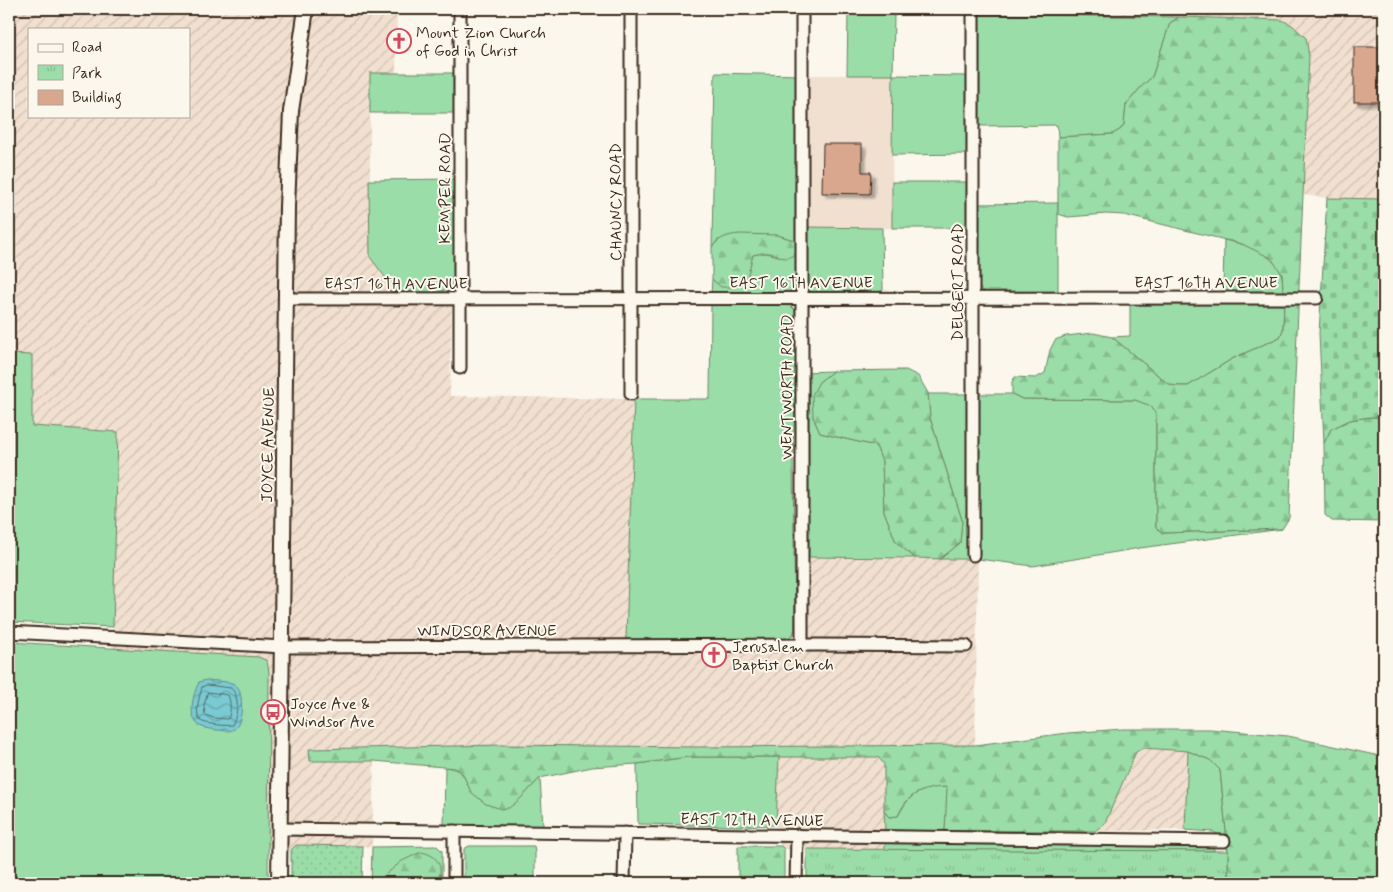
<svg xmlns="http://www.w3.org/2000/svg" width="1393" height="892" viewBox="0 0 1393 892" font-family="Mynerve,sans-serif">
<defs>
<pattern id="industrial-furrows" width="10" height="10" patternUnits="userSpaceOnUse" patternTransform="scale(1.25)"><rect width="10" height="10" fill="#f1dfd0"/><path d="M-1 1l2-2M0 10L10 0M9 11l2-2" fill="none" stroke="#d0c0b2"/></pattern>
<pattern id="forest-firs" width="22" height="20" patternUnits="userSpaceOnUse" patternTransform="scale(1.25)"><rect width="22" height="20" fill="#9bdda8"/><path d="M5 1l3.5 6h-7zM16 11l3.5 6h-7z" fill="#86be90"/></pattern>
<pattern id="cemetery-stones" width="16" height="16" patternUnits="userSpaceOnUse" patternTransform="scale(1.25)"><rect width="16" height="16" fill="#9bdda8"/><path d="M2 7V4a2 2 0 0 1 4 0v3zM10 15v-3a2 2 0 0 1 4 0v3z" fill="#86be90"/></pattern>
<pattern id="park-tufts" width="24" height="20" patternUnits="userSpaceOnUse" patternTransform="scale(1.25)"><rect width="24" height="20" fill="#9bdda8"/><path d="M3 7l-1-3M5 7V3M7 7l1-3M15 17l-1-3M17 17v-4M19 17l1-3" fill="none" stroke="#86be90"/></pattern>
<pattern id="garden-dots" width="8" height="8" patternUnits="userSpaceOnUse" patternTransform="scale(1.25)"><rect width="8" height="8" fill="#9bdda8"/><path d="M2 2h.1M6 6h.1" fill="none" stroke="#86be90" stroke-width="1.8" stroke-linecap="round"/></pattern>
<pattern id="water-waves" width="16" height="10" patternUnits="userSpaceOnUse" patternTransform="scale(1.25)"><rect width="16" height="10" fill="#7acad3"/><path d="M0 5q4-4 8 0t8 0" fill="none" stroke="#65a4ab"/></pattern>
<filter id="shadow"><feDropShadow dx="4" dy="4" stdDeviation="1" flood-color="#0004"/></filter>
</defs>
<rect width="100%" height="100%" fill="#fbf7ec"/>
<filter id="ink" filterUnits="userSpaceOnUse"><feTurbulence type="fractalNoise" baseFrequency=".02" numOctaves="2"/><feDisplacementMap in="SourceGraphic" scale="10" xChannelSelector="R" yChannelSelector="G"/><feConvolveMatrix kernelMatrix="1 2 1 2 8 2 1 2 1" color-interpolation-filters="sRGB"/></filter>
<g filter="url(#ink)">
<path fill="#f1dfd0" d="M799 75H893L892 228 797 227Z"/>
<g fill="url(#industrial-furrows)" fill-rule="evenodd">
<path d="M9 9H397L396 73H370V257L437 293 452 287 450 396 634 399 626 639 782 640 793 635 795 628V557L978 559 975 745 698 747 502 745 309 749 310 761H374L372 847 363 846 296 845 291 850 268 848 269 672 267 661 180 653 112 648 118 432 32 426V356L9 354ZM29 29H189V116H29Z"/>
<path d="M1103 9H1384V199L1327 198 1303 195 1309 56 1282 20 1103 16Z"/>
<path d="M1143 748 1188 751 1185 830 1095 831 1105 823 1135 752Z"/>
<path d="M779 757H879L884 764 885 850 784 849 781 846 776 825Z"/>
</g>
<g fill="#9bdda8" stroke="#6b8463">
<path d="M848 12 894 13 893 75 969 76V154L892 155 893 75H847Z"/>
<path d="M978 14 1179 17 1170 23 1152 77 1141 87 1126 105 1124 125 1121 129 1113 134 1058 137 1057 125 976 126Z"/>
<rect x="370" y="73" width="84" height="40"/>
<path d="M715 73 799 75 797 241 777 235 718 240 712 247Z"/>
<path d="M456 179 457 268 452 287 437 293H397L370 257 369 180Z"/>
<rect x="892" y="182" width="76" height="46"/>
<path d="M1058 203V293L987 292 981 290 977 282 976 204Z"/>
<path d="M805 227 882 228 883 290 877 293 815 294 807 290Z"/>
<path d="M1224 240C1246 244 1271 252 1281 273 1283 279 1283 287 1283 293L1223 294Z"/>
<path d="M762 253C777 253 782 262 797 253 797 268 801 287 786 294L711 295 712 279 722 287 753 255Z"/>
<path d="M1284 301 1283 330 1280 337 1232 359 1188 386H1174L1167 383 1112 337 1130 336V304Z"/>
<path d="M783 303 790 305 795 310 796 372 793 460 795 628 793 635 782 640 626 639 634 399H710L711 304Z"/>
<path d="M9 354 32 355V426L118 432 113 627 9 622Z"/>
<path d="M833 371 819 382 813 417 820 433 876 446 882 461 884 511 896 542 915 558 806 557 804 372Z"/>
<path d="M928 394H1012L1022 399 1135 400 1151 405 1156 414V527L1163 533 1282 529 1140 548 1033 566 978 559H940L960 543 962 520 930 418Z"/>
<path d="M9 642 259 657 267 661 269 672 268 883H9Z"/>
<path d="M1188 751 1210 760 1220 770 1228 851 1220 836 1214 832 1185 830Z"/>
<path d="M688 757H779L776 825 738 826 638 824 637 764Z"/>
<path d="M445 767C464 770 463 775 471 792L519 800 540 778 543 826H444Z"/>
<path d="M935 787H948L945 831 885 830 884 811 889 817 898 816C909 796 913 793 935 787Z"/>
<path d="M885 840 1204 844 1212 847 1215 851 885 850Z"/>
<path d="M437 846 442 851V883H437L441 874 379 880 377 883H371L372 847Z"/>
<path d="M469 846H534L535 853V883H464V849Z"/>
</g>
<g fill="url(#forest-firs)" stroke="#6b8463">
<path d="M1179 17 1282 20 1292 25 1306 38 1309 56 1289 518 1282 529 1162 533 1156 527V414L1151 406 1135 400 1022 399 1012 394V382L1015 377 1036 378 1045 373 1050 350 1055 340 1066 336 1093 333 1112 337 1167 383 1174 386H1188L1232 359 1280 337 1283 330 1284 301 1282 274 1271 258 1242 244 1124 215 1106 214 1068 217 1058 214V137L1113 134 1121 129 1124 125 1126 105 1141 87 1152 77 1170 23Z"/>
<path d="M740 234 777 235 797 241V253C782 263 783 255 769 253 764 252 758 254 753 255L747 278 743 283 732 287H721L712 279V247C720 237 728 235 740 234Z"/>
<path d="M906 370 918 376 928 393 930 418 962 520 960 543 940 559 915 558 896 542 884 511 882 461 876 446 820 433 813 417 812 395 819 382 833 371Z"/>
<path d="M1370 417H1377L1384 424V522L1332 521 1325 515 1324 443 1331 429 1350 420Z"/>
<path d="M1123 729H1210L1288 736 1384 757V883H1228V851L1220 770 1210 760 1188 751 1143 748 1136 752 1105 823 1095 831H945L947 787C934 787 915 790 906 802 903 806 900 811 898 816L889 817 884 811V764L878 757H688L637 764 592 767 540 778 519 800 509 808 501 809 486 804 471 792 462 772 455 768 374 761H310L309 749 502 745 698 747 975 745 1068 733Z"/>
<path d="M738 846H781L784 849V883H738Z"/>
<path d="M421 852C439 855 444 868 437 883H378L379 880 402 861Z"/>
</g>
<path fill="url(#cemetery-stones)" stroke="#6b8463" d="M1327 198 1384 199V424L1377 417H1370L1350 420 1331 429 1324 443 1319 333Z"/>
<path fill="url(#park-tufts)" stroke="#6b8463" d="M807 849 1228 851V883H807Z"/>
<path fill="url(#garden-dots)" stroke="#6b8463" d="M296 845 363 846 362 883H291V850Z"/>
<path fill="url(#water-waves)" stroke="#618a8b" d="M206 680C213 681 231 681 236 685 244 692 244 727 232 730 228 732 221 730 217 730 210 729 199 728 196 722 188 712 194 692 199 682Z"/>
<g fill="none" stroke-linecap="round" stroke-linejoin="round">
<g stroke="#546a66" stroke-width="1">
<path d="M207 685 231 688C240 697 238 714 232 725 226 726 218 725 211 724 208 723 202 723 200 720 194 712 200 696 202 687Z"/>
<path d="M208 692 228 695C231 702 231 712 228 719L214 718 205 715 204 706Z"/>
</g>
</g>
<g fill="#d9a68e" stroke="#3b2a1e" filter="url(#shadow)">
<rect x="1354" y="47" width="30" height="55"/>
<path d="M823 144H862V172H871L870 194 822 193Z"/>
</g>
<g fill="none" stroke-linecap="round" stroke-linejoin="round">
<defs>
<g id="minor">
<path d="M460 9V368"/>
<path d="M631 9V394"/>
<path d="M802 9V645"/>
<path d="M973 9V555"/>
<path d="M286 299 1317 298"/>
<path d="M9 632 283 647 819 645 966 646"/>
<path d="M280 829 1224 841"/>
<path d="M454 883V831"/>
<path d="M624 883 625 833"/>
<path d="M796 883 797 835"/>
</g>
<path id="tertiary" d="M279 883 287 207 291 111 306 9"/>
</defs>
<use href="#minor" stroke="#3b2a1e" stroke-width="15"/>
<use href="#tertiary" stroke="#3b2a1e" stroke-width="18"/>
<use href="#minor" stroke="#fbf7ec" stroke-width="11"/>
<use href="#tertiary" stroke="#fbf7ec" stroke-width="14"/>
</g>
</g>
<defs>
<symbol id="church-ring" viewBox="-11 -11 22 22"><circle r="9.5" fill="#fbf7ec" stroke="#d1495b" stroke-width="1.5"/><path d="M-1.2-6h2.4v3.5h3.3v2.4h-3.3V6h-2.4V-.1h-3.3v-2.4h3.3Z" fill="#d1495b"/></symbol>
<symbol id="bus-ring" viewBox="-11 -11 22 22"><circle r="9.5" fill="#fbf7ec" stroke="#d1495b" stroke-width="1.5"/><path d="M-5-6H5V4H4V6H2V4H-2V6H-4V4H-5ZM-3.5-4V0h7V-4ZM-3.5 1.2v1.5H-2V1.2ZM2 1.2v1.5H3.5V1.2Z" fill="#d1495b"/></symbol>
</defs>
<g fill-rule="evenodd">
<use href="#church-ring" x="385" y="27" width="28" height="28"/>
<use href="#church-ring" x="700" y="641" width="28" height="28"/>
<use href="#bus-ring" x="259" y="698" width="28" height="28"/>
</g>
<g text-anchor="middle" stroke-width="4" stroke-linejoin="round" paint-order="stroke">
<g font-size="16" fill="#3b2a1e" stroke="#fbf7ec" text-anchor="start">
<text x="416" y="38">Mount Zion Church<tspan x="416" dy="18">of God in Christ</tspan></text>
<text x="732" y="652">Jerusalem<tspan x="732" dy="18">Baptist Church</tspan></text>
<text x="290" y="709">Joyce Ave &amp;<tspan x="290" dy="18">Windsor Ave</tspan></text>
</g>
<g font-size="16" fill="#3b2a1e" stroke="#fbf7ec">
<text transform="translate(444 188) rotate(-90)" y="6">KEMPER ROAD</text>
<text transform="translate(615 202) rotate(-90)" y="6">CHAUNCY ROAD</text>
<text x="801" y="288">EAST 16TH AVENUE</text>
<text transform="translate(957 282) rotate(-90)" y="6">DELBERT ROAD</text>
<text x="1206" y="288">EAST 16TH AVENUE</text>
<text x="396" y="289">EAST 16TH AVENUE</text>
<text transform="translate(786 387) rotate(-90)" y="6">WENTWORTH ROAD</text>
<text transform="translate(267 445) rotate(-89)" y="6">JOYCE AVENUE</text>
<text x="487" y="636">WINDSOR AVENUE</text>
<text transform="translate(752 819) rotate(1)" y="6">EAST 12TH AVENUE</text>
</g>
</g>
<rect width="1393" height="892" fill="none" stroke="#fbf7ec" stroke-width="30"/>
<rect x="15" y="15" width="1363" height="862" fill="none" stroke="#3b2a1e" stroke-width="2" filter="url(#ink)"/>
<rect x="28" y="28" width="162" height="90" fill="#fbf7ec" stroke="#aea59a"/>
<rect x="38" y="44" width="25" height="8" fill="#fbf7ec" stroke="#aea59a"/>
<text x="72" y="52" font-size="15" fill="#3b2a1e">Road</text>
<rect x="38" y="65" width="25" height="15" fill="url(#park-tufts)" stroke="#aea59a"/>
<text x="72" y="78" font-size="15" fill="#3b2a1e">Park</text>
<rect x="38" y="90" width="25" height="15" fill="#d9a68e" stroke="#aea59a"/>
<text x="72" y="102" font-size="15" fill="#3b2a1e">Building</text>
</svg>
